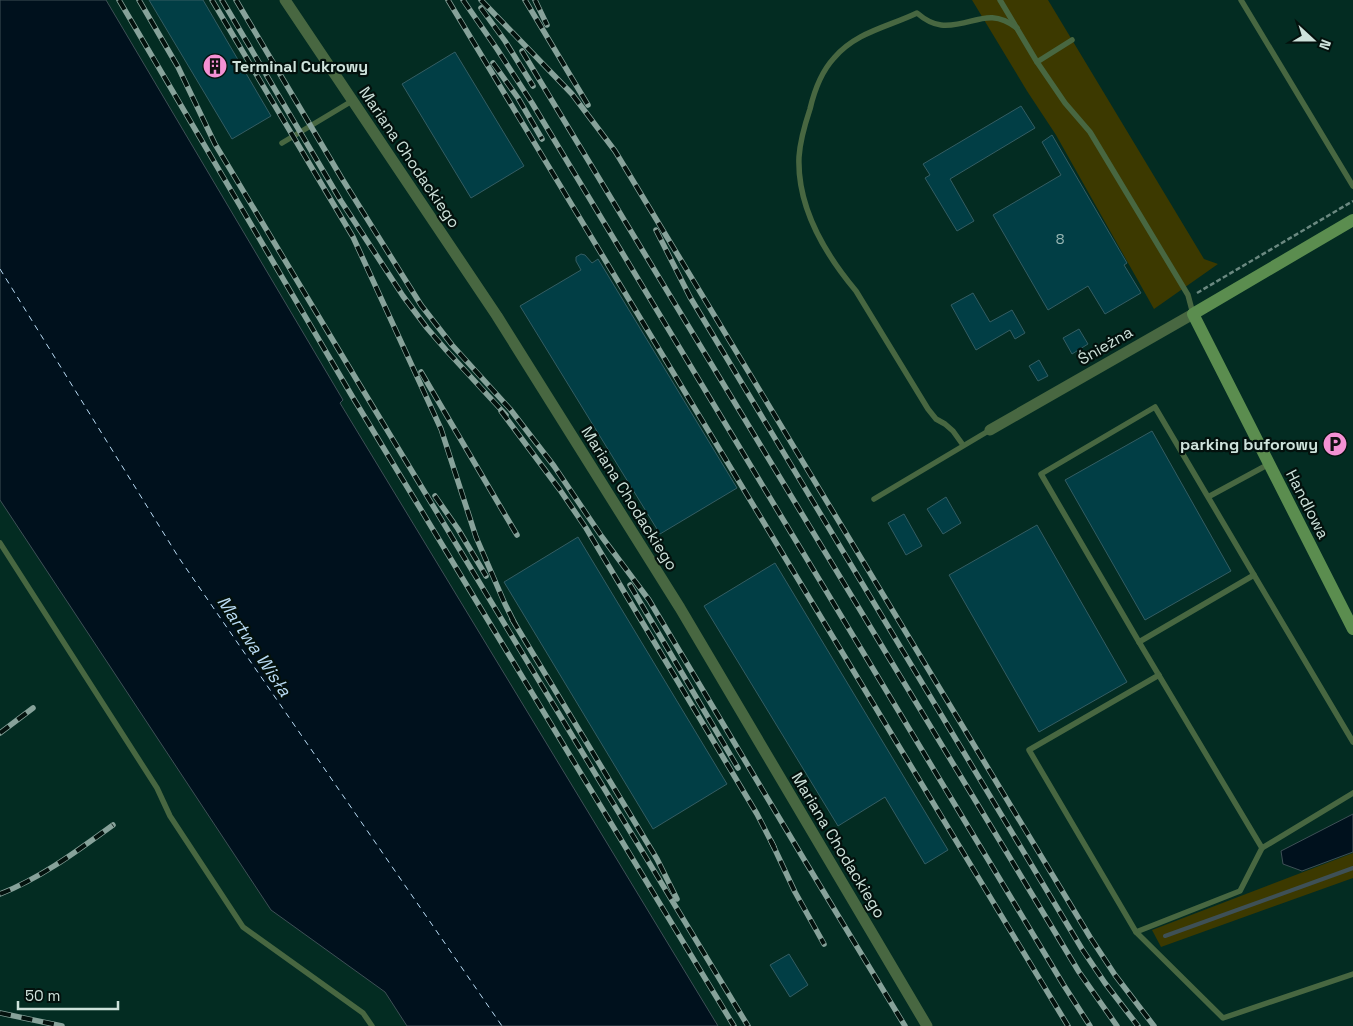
<svg xmlns="http://www.w3.org/2000/svg" width="1353" height="1026" viewBox="0 0 1353 1026" font-family="'Space Grotesk',sans-serif">
<rect width="100%" height="100%" fill="#032c22"/>
<g fill="#3c3900">
<path d="M972 0H1048L1204 259 1218 264 1154 309 1056 135 1027 91Z"/>
<path d="M1353 853V878L1161 947 1152 930Z"/>
</g>
<g fill="#00111d" stroke="#3e5056">
<path d="M0 0H106L343 400 340 403 718 1026H407L385 992 271 910 0 500Z"/>
<path d="M1353 814V852L1302 871 1283 864 1281 851Z"/>
</g>
<g fill="none" stroke-linecap="round" stroke-linejoin="round">
<path stroke="#3e5056" stroke-width="4" d="M1165 936 1353 868"/>
<path stroke="#b9dbf4" stroke-width="1" stroke-dasharray="6 5" stroke-linecap="butt" d="M0 269 179 558 502 1026"/>
</g>
<g fill="#013e45" stroke="#345d63">
<path d="M149 0H203L271 116 232 139Z"/>
<path d="M455 52 524 166 471 198 402 84Z"/>
<path d="M1021 106 1035 128 950 179 974 221 957 231 925 178 930 175 923 164Z"/>
<path d="M1052 135 1127 263 1124 265 1141 293 1105 314 1088 286 1048 310 993 215 1061 175 1042 142Z"/>
<path d="M581 254 585 255 592 263 598 259 737 488 660 534 520 306 581 270 576 261V257Z"/>
<path d="M973 293 990 322 1012 310 1025 333 1015 339 1010 330 976 350 951 305Z"/>
<path d="M1079 329 1088 344 1072 354 1063 338Z"/>
<path d="M1039 360 1048 376 1038 381 1029 366Z"/>
<path d="M1152 431 1231 571 1145 620 1065 480Z"/>
<path d="M946 497 961 523 943 534 927 509Z"/>
<path d="M904 514 922 546 906 555 888 523Z"/>
<path d="M1037 525 1127 682 1039 732 949 575Z"/>
<path d="M578 537 727 784 653 829 504 582Z"/>
<path d="M775 563 948 850 925 864 885 797 838 826 704 606Z"/>
<path d="M789 954 808 985 790 997 770 965Z"/>
</g>
<g fill="none" stroke-linecap="round" stroke-linejoin="round">
<path stroke="#6b8981" stroke-width="2.5" stroke-dasharray="5 2.5" stroke-linecap="butt" d="M1197 293 1353 201"/>
<g stroke="#486741" stroke-width="5.5">
<path d="M1000 0 1037 62 1065 103 1090 132 1188 295 1193 314"/>
<path d="M1241 0 1353 186"/>
<path d="M1037 62 1072 40"/>
<path d="M282 143 352 101"/>
<path d="M963 445 953 431 945 424 936 419 928 409 856 291C825 254 797 207 799 157 800 141 805 124 810 109 814 92 822 71 834 58 856 32 888 27 917 13 924 19 932 24 941 25 972 28 987 5 1017 28"/>
<path d="M1208 497 1155 407 1041 474 1139 642 1254 575 1208 497 1269 464"/>
<path d="M874 499 990 430"/>
<path d="M0 543 157 788 170 816 243 927 363 1013 372 1026"/>
<path d="M1254 575 1353 742"/>
<path d="M1139 642 1262 848 1353 793"/>
<path d="M1159 675 1029 750 1136 932 1240 891 1262 848"/>
<path d="M1136 932 1223 1018 1353 974"/>
</g>
<g stroke="#486741" stroke-width="11">
<path d="M285 0 497 316 680 608 927 1026"/>
<path d="M990 430 1193 314"/>
</g>
<path stroke="#5b8d4f" stroke-width="12" d="M1353 220 1193 314 1353 629"/>
<defs>
<g id="rail">
<path d="M119 0 352 396 734 1026"/>
<path d="M139 0 178 67 215 144 358 382 748 1026"/>
<path d="M212 0 353 237 441 429 476 537 505 604 515 624"/>
<path d="M222 0 341 201 403 296 427 328 446 350 506 415"/>
<path d="M236 0 341 177 421 305 452 345 510 409 554 466 602 537 649 600 805 861 905 1026"/>
<path d="M448 0 1068 1026"/>
<path d="M463 0 497 49 532 103 1063 984 1090 1026"/>
<path d="M481 0 572 94 615 151 1090 937 1115 975 1154 1026"/>
<path d="M525 0 588 105"/>
<path d="M535 0 547 25"/>
<path d="M481 8 505 41 533 86"/>
<path d="M522 51 1079 972 1117 1026"/>
<path d="M493 63 518 98 542 139"/>
<path d="M656 230 690 297 1082 949 1105 983 1138 1026"/>
<path d="M421 372 517 535"/>
<path d="M501 411 560 490 586 528 757 814 774 847"/>
<path d="M435 496 458 529 486 576"/>
<path d="M630 585 738 768"/>
<path d="M512 619 657 859 677 899"/>
<path d="M0 733 33 708"/>
<path d="M771 841 795 892 824 944"/>
<path d="M0 894C41 878 77 851 113 825"/>
<path d="M0 1013 62 1026"/>
</g>
</defs>
<use href="#rail" stroke="#87a29a" stroke-width="5.5"/>
<use href="#rail" stroke="#03110d" stroke-width="4" stroke-dasharray="11" stroke-linecap="butt"/>
</g>
<defs>
<symbol id="building-disc" viewBox="-11 -11 22 22"><circle r="9.5" fill="#f491d4" stroke="#03110d"/><path d="M-4-6H4V6H1V3H-1V6H-4ZM-2.5-4.3h1.7v1.8h-1.7ZM.8-4.3h1.7v1.8H.8ZM-2.5-1h1.7V.8h-1.7ZM.8-1h1.7V.8H.8Z" fill="#111"/></symbol>
<symbol id="parking-disc" viewBox="-11 -11 22 22"><circle r="9.5" fill="#f491d4" stroke="#03110d"/><path d="M-3.5-5.5H1a3.5 3.5 0 0 1 0 7H-1V5.5H-3.5ZM-1-3.4V-.6H.8a1.4 1.4 0 0 0 0-2.8Z" fill="#111"/></symbol>
</defs>
<g fill-rule="evenodd">
<use href="#building-disc" x="201" y="52" width="28" height="28"/>
<use href="#parking-disc" x="1321" y="430" width="28" height="28"/>
</g>
<g text-anchor="middle" stroke-width="4.5" stroke-linejoin="round" paint-order="stroke">
<g font-size="14" fill="#9bb9b6">
<text x="1060" y="244">8</text>
</g>
<g font-size="16" font-weight="bold" fill="#cee2db" stroke="#03110d" text-anchor="start">
<text x="232" y="72">Terminal Cukrowy</text>
<text x="1318" y="450" text-anchor="end">parking buforowy</text>
</g>
<g font-size="16" fill="#cee2db" stroke="#03110d">
<text transform="translate(410 157) rotate(56)" y="6">Mariana Chodackiego</text>
<text transform="translate(1105 345) rotate(-30)" y="6">Śnieżna</text>
<text transform="translate(630 498) rotate(58)" y="6">Mariana Chodackiego</text>
<text transform="translate(1308 504) rotate(63)" y="6">Handlowa</text>
<text transform="translate(839 845) rotate(59)" y="6">Mariana Chodackiego</text>
</g>
<g font-size="18" font-style="italic" fill="#b9dbf4" stroke="#03110d">
<text transform="translate(254 646) rotate(56)" y="6">Martwa Wisła</text>
</g>
</g>
<g transform="translate(1313 40) rotate(111)" stroke="#03110d" stroke-width="4" paint-order="stroke">
<path d="M0-4L9 19L0 12L-9 19Z" fill="#cee2db"/>
<text y="-8" font-size="14" font-weight="bold" text-anchor="middle" fill="#cee2db">N</text>
</g>
<path d="M18 1001v8h100v-8" fill="none" stroke="#cee2db" stroke-width="2.5"/>
<text x="25" y="1001" font-size="15" fill="#cee2db" stroke="#03110d" stroke-width="4" paint-order="stroke">50 m</text>
</svg>
